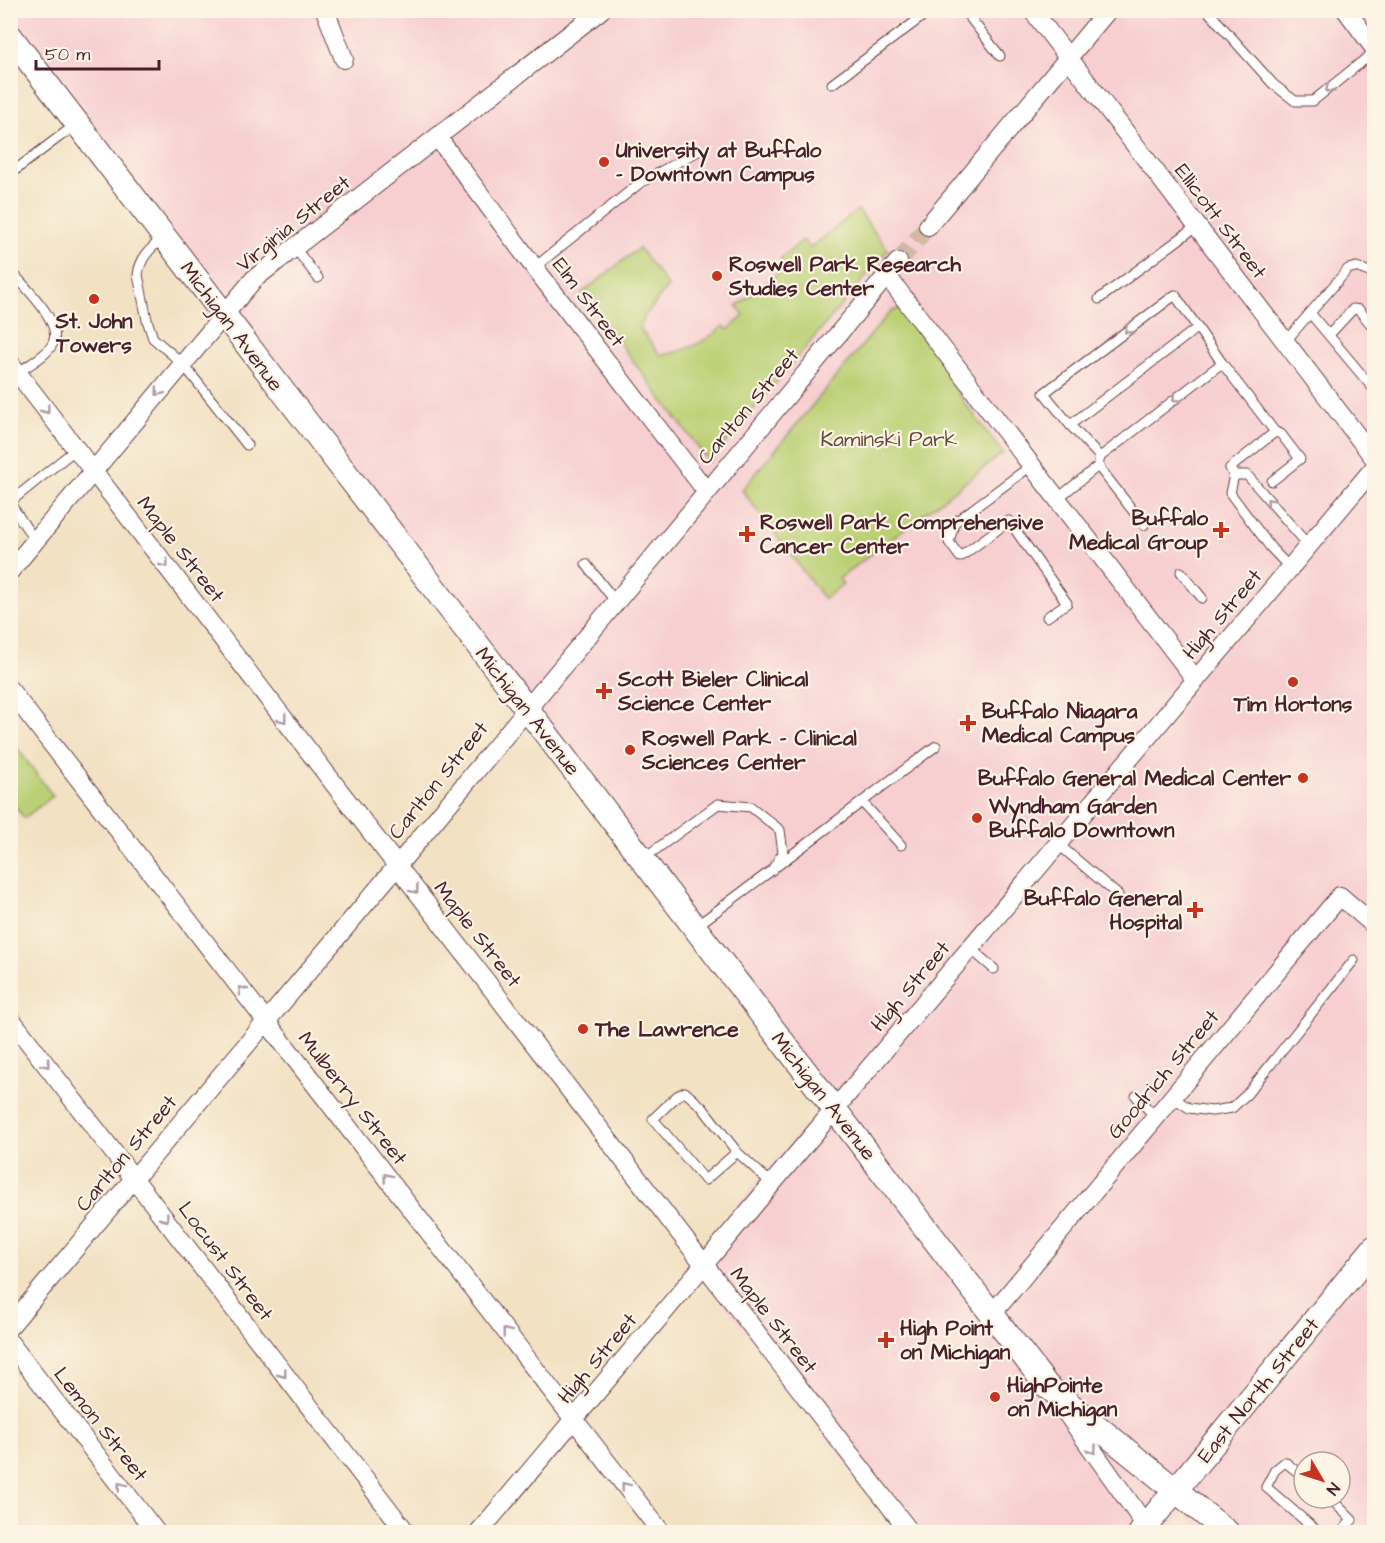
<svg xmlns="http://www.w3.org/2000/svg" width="1385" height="1543" viewBox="0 0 1385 1543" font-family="'Architects Daughter',sans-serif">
<rect width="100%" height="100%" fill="#fcf5e5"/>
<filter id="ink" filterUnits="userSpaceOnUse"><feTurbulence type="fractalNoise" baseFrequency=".0167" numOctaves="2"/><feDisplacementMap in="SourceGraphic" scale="12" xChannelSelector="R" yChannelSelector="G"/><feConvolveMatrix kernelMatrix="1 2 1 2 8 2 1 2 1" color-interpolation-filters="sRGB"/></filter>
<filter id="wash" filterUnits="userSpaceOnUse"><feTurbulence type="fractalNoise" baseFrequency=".008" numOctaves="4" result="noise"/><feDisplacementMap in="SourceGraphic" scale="24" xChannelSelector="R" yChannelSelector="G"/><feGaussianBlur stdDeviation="1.35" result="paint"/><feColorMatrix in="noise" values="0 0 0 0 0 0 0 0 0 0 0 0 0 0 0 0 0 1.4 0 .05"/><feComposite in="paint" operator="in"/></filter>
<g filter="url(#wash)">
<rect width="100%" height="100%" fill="#f2e1c3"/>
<path fill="#f7cfd1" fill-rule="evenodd" d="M11 10 1374 11V1532H1207L1184 1513 1168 1532H900L691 1262 820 1107 11 55ZM1304 1462H1340V1498H1304Z"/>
<g fill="#bbd074" stroke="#827850" stroke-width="1.5">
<path d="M858 210 888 250 709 462 582 293 639 248 668 286 645 316 640 329 660 355C686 352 704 342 724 326L728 330 744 316 737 306 786 267 780 259 803 240 810 248Z"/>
<path d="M901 308 962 389 957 393 1003 453 839 579 843 584 824 599 742 490 890 312Z"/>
<path d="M11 740 53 796 24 818 11 801Z"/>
</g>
</g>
<g filter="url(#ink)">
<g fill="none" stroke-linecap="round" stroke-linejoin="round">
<path stroke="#d0baa5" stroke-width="18" stroke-dasharray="18 9" stroke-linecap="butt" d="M898 262 928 226"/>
<defs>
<g id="service">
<path d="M964 10 1000 56"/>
<path d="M1207 10 1273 84 1295 101H1313L1374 52"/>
<path d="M832 84 931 10"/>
<path d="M10 174 75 125"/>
<path d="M164 237C151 248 140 257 138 275L147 320 153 338 183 364 247 445"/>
<path d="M295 248 318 278"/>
<path d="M535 267 640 183 698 151"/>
<path d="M10 270C23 285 63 322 53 343 47 356 29 364 18 373"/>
<path d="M1099 299 1197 226"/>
<path d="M1310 313 1372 387H1374"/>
<path d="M1329 335 1353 309 1359 310 1374 328"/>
<path d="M1285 342 1348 269 1356 267 1372 273"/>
<path d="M1070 425 1197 328"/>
<path d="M1100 457 1070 425 1044 393 1175 295 1222 363 1275 432 1230 468 1234 475"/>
<path d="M1032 465 954 523 949 542 960 557 1009 521 1067 603 1047 617"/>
<path d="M1098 466 1144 525"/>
<path d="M1272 481 1300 459 1281 434 1275 432"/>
<path d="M1057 499 1098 466 1100 457 1222 363"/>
<path d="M10 502 76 449"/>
<path d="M10 503 35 541"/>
<path d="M586 564 615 601"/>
<path d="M1290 568 1271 548 1230 493 1234 475H1247L1309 546"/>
<path d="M1181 572 1202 598"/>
<path d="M862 802 901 845"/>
<path d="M1058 844 1118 895"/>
<path d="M644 858 718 804 751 807 780 830 783 853 772 870 695 927"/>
<path d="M777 866 936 746"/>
<path d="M970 948 994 969"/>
<path d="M1136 1096 1156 1118"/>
<path d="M1172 1097 1189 1108 1212 1111 1232 1108 1247 1094 1354 960"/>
<path d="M737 1152 705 1180 653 1119 677 1096 685 1092 702 1107 737 1152 772 1184"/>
<path d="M1304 1477 1285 1462 1275 1470 1266 1487 1318 1532"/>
<path d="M1330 1498 1352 1520 1342 1532"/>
</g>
<g id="minor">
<path d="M325 10 344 59"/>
<path d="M1032 10 1374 458"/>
<path d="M1346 10 1374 48"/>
<path d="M438 138 531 263 707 492"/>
<path d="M928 226 1108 10"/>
<path d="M887 276 969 383"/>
<path d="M10 363 910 1532"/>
<path d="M973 389 1196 680"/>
<path d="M10 571 254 279 601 10"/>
<path d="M10 690 661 1532"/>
<path d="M10 1018 406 1532"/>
<path d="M992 1314 1340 896 1374 925"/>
<path d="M10 1326 397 866 898 262"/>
<path d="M10 1343 156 1532"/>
<path d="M1060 1404 1146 1526"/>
<path d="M479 1532 1374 468"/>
</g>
<g id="tertiary">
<path d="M10 36 1047 1386 1227 1532"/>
<path d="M1141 1532 1374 1248"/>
</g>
</defs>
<use href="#service" stroke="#633c42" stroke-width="11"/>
<use href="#minor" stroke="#633c42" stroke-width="20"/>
<use href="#tertiary" stroke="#633c42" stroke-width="26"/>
<use href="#service" stroke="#fff" stroke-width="9"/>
<use href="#minor" stroke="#fff" stroke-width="18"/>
<use href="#tertiary" stroke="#fff" stroke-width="24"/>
</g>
<defs><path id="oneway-chevron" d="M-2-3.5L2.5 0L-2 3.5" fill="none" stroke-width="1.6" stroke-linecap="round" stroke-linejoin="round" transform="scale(1.5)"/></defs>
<g stroke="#ae9aa0">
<use href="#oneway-chevron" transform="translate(1329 89) rotate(142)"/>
<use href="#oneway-chevron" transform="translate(1128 330) rotate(143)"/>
<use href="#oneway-chevron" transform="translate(159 392) rotate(130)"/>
<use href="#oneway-chevron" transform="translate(1176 398) rotate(143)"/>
<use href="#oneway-chevron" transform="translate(46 410) rotate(53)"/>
<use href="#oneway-chevron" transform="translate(1270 502) rotate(-130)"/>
<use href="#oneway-chevron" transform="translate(165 564) rotate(52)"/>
<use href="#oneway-chevron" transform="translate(283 719) rotate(52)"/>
<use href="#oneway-chevron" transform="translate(415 890) rotate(52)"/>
<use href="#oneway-chevron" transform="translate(242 990) rotate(-128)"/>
<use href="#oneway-chevron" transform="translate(46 1064) rotate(52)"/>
<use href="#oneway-chevron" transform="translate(387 1177) rotate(-128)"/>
<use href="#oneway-chevron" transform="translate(165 1218) rotate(53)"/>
<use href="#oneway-chevron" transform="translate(506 1332) rotate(-128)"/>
<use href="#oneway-chevron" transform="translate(283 1374) rotate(53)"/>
<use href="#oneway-chevron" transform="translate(1093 1450) rotate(55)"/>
<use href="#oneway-chevron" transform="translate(121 1486) rotate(-128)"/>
<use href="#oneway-chevron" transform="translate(625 1486) rotate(-128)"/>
</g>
</g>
<g fill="#c8321e" stroke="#fcf5e5" stroke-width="2">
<circle cx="604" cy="162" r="6"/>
<circle cx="717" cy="276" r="6"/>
<circle cx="94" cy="299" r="6"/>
<path d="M1218 521h6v6h6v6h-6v6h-6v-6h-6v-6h6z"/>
<path d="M744 525h6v6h6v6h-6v6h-6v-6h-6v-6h6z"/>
<circle cx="1293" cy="682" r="6"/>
<path d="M601 682h6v6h6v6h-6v6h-6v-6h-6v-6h6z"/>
<path d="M965 714h6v6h6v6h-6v6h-6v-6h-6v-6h6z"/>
<circle cx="630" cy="750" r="6"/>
<circle cx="1303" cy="778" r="6"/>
<circle cx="977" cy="818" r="6"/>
<path d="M1192 901h6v6h6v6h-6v6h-6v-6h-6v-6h6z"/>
<circle cx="583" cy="1029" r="6"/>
<path d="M883 1331h6v6h6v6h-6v6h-6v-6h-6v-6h6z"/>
<circle cx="995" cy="1397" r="6"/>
</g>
<g text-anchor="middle" stroke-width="4.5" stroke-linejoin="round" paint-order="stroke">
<g font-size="21" font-weight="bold" fill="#4a1f2b" stroke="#fcf5e5" text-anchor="start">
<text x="616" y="157">University at Buffalo<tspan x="616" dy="24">- Downtown Campus</tspan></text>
<text x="729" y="271">Roswell Park Research<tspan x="729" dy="24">Studies Center</tspan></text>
<text x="94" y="328" text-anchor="middle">St. John<tspan x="94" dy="24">Towers</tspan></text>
<text x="1208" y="525" text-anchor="end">Buffalo<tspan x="1208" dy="24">Medical Group</tspan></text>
<text x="760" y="529">Roswell Park Comprehensive<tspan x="760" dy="24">Cancer Center</tspan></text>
<text x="618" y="686">Scott Bieler Clinical<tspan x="618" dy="24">Science Center</tspan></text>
<text x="1293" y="711" text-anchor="middle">Tim Hortons</text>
<text x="982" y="718">Buffalo Niagara<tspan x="982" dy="24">Medical Campus</tspan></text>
<text x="642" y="745">Roswell Park – Clinical<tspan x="642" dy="24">Sciences Center</tspan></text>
<text x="1291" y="785" text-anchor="end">Buffalo General Medical Center</text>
<text x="989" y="813">Wyndham Garden<tspan x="989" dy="24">Buffalo Downtown</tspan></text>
<text x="1182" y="905" text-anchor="end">Buffalo General<tspan x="1182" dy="24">Hospital</tspan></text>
<text x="595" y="1036">The Lawrence</text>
<text x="900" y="1335">High Point<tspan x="900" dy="24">on Michigan</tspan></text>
<text x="1007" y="1392">HighPointe<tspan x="1007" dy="24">on Michigan</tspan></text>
</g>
<g font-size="21" fill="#4a1f2b" stroke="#fcf5e5">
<text transform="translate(1221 221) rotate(53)" y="7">Ellicott Street</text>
<text transform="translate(293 223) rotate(-39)" y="7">Virginia Street</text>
<text transform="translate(589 302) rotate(53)" y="7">Elm Street</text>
<text transform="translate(232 326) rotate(53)" y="7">Michigan Avenue</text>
<text transform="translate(748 406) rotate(-50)" y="7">Carlton Street</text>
<text transform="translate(181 549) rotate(52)" y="7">Maple Street</text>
<text transform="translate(1222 614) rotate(-50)" y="7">High Street</text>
<text transform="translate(528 711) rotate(52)" y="7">Michigan Avenue</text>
<text transform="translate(438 780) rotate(-51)" y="7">Carlton Street</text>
<text transform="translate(478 934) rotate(52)" y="7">Maple Street</text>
<text transform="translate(910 986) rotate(-50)" y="7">High Street</text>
<text transform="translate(1163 1074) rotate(-50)" y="7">Goodrich Street</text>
<text transform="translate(824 1096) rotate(52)" y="7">Michigan Avenue</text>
<text transform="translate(353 1098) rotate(52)" y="7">Mulberry Street</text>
<text transform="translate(126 1153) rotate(-50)" y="7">Carlton Street</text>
<text transform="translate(226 1261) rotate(53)" y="7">Locust Street</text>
<text transform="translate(774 1320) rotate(52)" y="7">Maple Street</text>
<text transform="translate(597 1358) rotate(-50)" y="7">High Street</text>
<text transform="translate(1258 1390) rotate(-51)" y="7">East North Street</text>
<text transform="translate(101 1424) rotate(52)" y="7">Lemon Street</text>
</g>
<g font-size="21" fill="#664b3d" stroke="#fcf5e5">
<text x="889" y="446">Kaminski Park</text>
</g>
</g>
<rect width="1385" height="1543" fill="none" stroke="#fcf5e5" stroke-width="36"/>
<g transform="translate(1322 1480) rotate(129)"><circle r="28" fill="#fcf5e5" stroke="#b59f9b" stroke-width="1.5"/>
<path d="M0-4.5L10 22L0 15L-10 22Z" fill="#c8321e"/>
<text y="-9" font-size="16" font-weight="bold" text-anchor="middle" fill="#4a1f2b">N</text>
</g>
<path d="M36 60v9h123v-9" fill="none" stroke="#4a1f2b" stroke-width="3"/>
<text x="45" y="60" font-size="18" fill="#4a1f2b" stroke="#fcf5e5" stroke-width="4.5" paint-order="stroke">50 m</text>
</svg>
